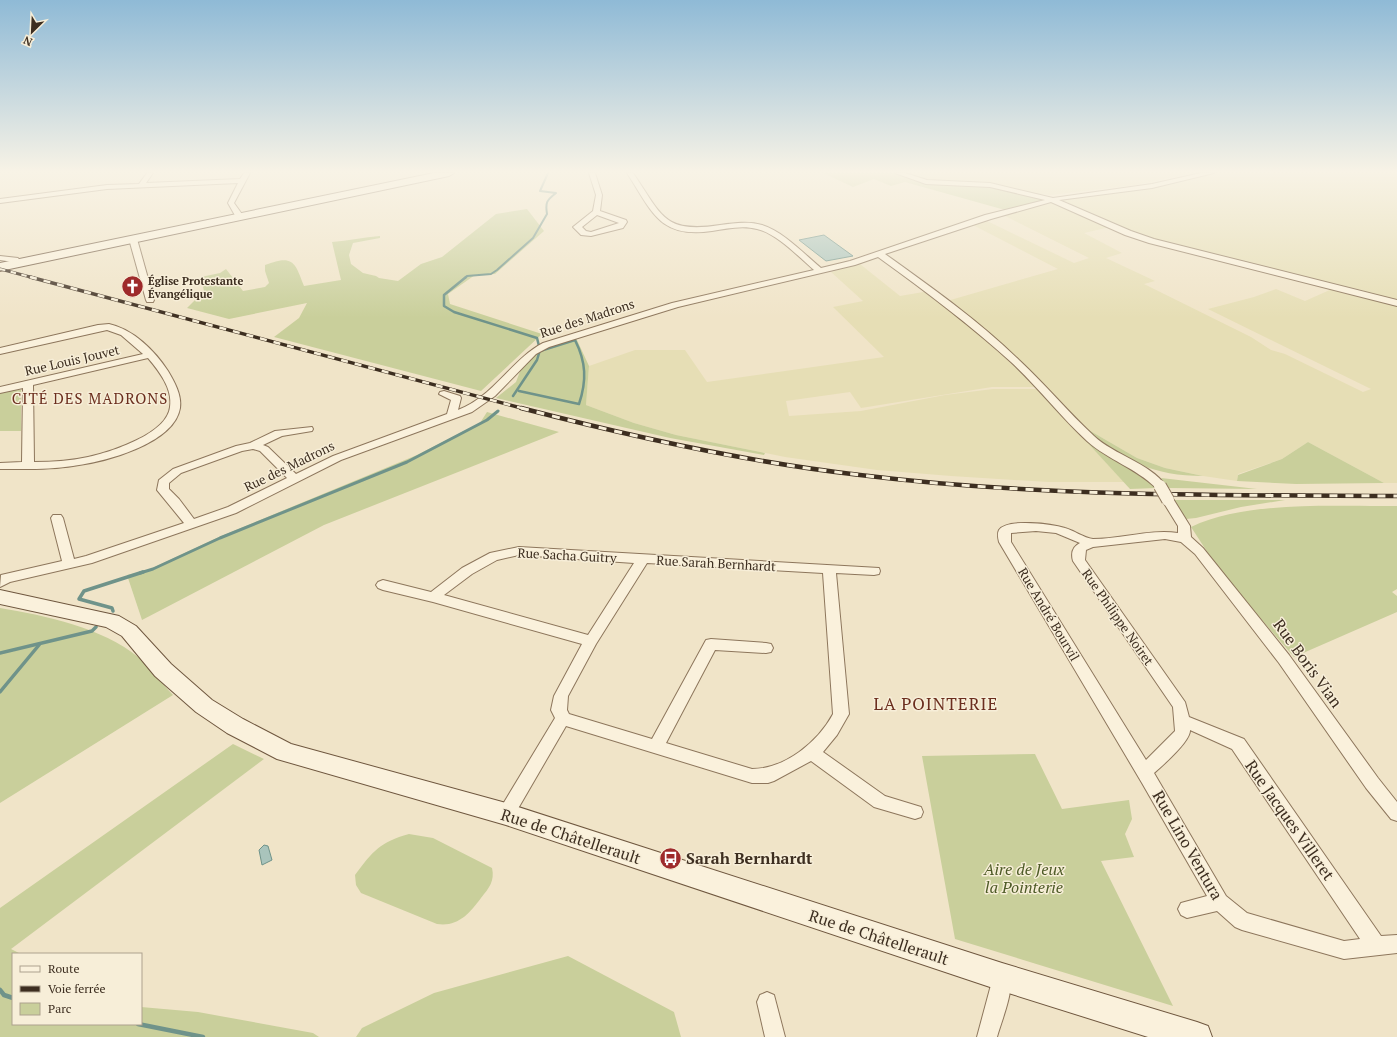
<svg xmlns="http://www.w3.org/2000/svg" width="1397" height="1037" viewBox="0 0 1397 1037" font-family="'PT Serif',serif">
<rect width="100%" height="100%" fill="#f0e4c8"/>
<g fill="#e6deb5">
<path d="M903 173H1194L1135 185 1051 195 1037 194 994 185 933 182Z"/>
<path d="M1214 173H1397V301L1375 296 1362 290 1305 279 1234 259 1165 243 1136 234 1063 202 1064 199 1143 189Z"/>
<path d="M1054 202 1110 227 1084 233 1122 253 1106 258 1155 281 1144 284 1251 337 1271 350 1285 354 1363 392 1371 389 1208 309 1254 297 1276 289 1305 301 1332 289 1397 303V483H1384L1308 442 1282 459 1238 474 1237 481 1203 476 1165 468 1137 458 1087 429 1035 375 947 301 1058 269 969 223 983 219 1074 263 1089 258 1003 215Z"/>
<path d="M860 264 900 296 929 291 943 302 1037 387H992L861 408 850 392 786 401 789 416 861 411 945 395 993 389H1038L1124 482H1048L951 476 877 470 785 457 676 435 634 423 586 405 589 366 635 350H685L707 382 884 357 833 307 863 301 831 272Z"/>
</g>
<g fill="#c9cf9b">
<path d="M823 173H896L926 183 991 186 1047 200 1005 210 905 182 891 186 874 179 853 187Z"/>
<path d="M527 209 544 231 495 274 475 275 448 294 450 304 542 334 481 391 274 337 299 318 307 303 229 319 187 308 196 299 205 296 201 277 220 273 226 269 243 291 265 287 269 283 265 271V265C293 254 295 262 304 286L341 280 332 242C348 241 364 237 380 236V238L353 243 349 255 351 264 363 273 376 276 379 278 398 281 421 264 442 257 496 214Z"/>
<path d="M576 338 589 366 586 405 634 423 676 435 765 453 764 455 670 438 496 398 516 382 522 366 531 356 545 347Z"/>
<path d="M17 389 21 390V431H0V393Z"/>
<path d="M487 412 559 432 324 525 142 620 127 575 146 571 219 537 417 455 480 423Z"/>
<path d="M1087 429 1137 458 1165 468 1203 476C1155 476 1121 461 1087 429Z"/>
<path d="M1085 440 1143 474 1156 488 1130 489Z"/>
<path d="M1308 442 1384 483 1296 484 1237 481 1238 475 1282 459Z"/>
<path d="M1161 478 1257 489 1168 488Z"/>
<path d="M1172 500H1285L1241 507 1196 518 1186 519Z"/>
<path d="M1397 506V589L1392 592 1397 596V612L1294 657 1221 573 1191 527C1247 500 1334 507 1397 506Z"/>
<path d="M0 608C44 615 103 628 138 657 151 667 161 683 173 695L0 803Z"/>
<path d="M233 744 264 759 11 949 21 954H13V1024H141V1007L198 1012 313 1033 319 1037H0V908Z"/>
<path d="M1035 754 1062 809 1129 800 1132 819 1125 834 1134 857 1101 861 1173 1006 955 939 922 756Z"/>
<path d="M409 834 433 838 492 868C495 881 489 888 481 898 469 914 458 927 437 924L361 893 356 885 355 875C373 851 380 842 409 834Z"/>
<path d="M568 956 674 1012 681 1037H356L362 1028 434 993Z"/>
</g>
<g fill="#a9c4bc" stroke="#6f938a">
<path d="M824 235 853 256 826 261 799 240Z"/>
<path d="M264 845 268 846 272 860 262 865 259 850Z"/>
</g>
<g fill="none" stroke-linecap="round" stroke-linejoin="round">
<path stroke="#6f938a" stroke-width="2" d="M465 278 467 276 491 274 497 270 533 238 547 214C545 202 547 200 556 193L540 191 548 173"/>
<g stroke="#6f938a" stroke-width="2.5">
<path d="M466 277 444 295V306L454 312 537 338 540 350 537 360 513 396"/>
<path d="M519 391 579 404C587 380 586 362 575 340L540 351"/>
</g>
<path stroke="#6f938a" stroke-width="3" d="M140 573 153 569 220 538 407 462 487 420 498 411"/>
<g stroke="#6f938a" stroke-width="3.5">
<path d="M113 611 112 608 79 599 84 591 143 572"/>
<path d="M0 653 92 631 96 627"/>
<path d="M0 692 39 645"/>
</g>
<g stroke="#6f938a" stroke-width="4.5">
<path d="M0 990 4 995 13 998"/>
<path d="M138 1024 203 1037"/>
</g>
<defs>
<g id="minor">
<path d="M147 173H153L146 183 240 179 244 173H250L234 203 244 217 237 219 228 203 238 183 107 189 0 203V199L107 185 139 184Z"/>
<path d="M589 173H595L602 195 600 211 626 220 627 222 623 228 591 236 581 235 573 227 593 211 596 195ZM597 215 619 223 591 232 586 231 582 227Z"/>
<path d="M627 173H633C662 215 663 234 720 225 734 223 749 221 762 225 784 232 804 254 821 268L850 261 985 215 1045 200 990 187 926 184 895 173H905L927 180 990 183 1053 198 1152 184 1201 173H1214L1152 188 1059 200 1131 231 1154 239 1397 300V306L1149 243 1125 235 1051 202 991 219 885 254C931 287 978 320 1019 360 1045 384 1068 412 1094 436 1114 455 1150 463 1166 486L1164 488H1156C1136 468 1108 460 1087 441 1060 416 1038 387 1011 362 969 324 924 290 878 257L855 265 678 307 549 347 536 354 495 396 472 412 341 460 236 513 92 563 10 582 0 587 1 575 62 561 51 518 53 515H61L63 518 74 559 86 556 184 523 157 490 159 480 173 469 236 446 250 443 275 431 312 427 313 429 312 431 282 436 263 445 268 447 296 474 333 456 447 414 451 400 439 394 440 392 444 391 460 396 461 398 458 410C493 397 511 360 543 343L672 303 814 270C799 257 776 233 757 229 742 225 726 229 712 231 659 239 652 211 627 173ZM253 449 260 451 287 478 228 507 194 519 179 499 169 489V483L181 473 242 451Z"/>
<path d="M130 237 137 239 154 300 153 302H147L146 300 129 239Z"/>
<path d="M0 256 18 258 22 263 18 265 13 262 0 260Z"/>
<path d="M109 324C133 329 155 351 168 371 174 381 182 395 180 408 174 444 104 462 73 466 49 470 24 469 0 469V463L22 462 23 388 0 393V387L143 354 121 335 107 330 0 354V348L98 325ZM148 358C159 371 173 389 170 407 167 434 111 452 88 457 70 461 52 462 34 462L33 385Z"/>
<path d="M1168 496 1172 497 1190 526 1191 537 1203 548 1289 655 1378 778 1397 802V821L1391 819 1366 788 1279 663 1195 554 1181 542 1165 539 1093 547 1086 550 1085 560 1185 702 1189 717 1244 739 1381 936 1397 935V953L1344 959 1242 930 1235 927 1217 911 1187 918 1181 915 1178 909 1181 903 1207 896 1142 783 999 542C998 538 997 534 999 530 1007 518 1053 524 1065 528 1073 530 1084 538 1093 539 1122 539 1150 529 1178 533V526L1162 500ZM1036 531 1056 533 1080 543C1072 547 1071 554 1073 561L1173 707 1175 731 1146 760 1011 542V533ZM1190 730 1232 749 1360 939 1344 941 1247 913 1226 896 1154 773C1162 766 1191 741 1190 730Z"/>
<path d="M519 547 879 568 880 571 879 574 874 575 836 573 849 714 837 735 823 752 885 796 921 807 923 812 921 817 915 819 874 807 811 761 774 781 768 783H752L566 726 512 819 506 821 500 819 498 814 500 809 555 718 551 710 554 696 582 644 433 602 383 590 378 588 376 585 378 582 383 580 431 592 462 568 490 553ZM519 555 634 563 588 635 444 595 472 574 497 560ZM647 563 823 573 833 714C818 742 785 769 752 769L666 743 715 650 766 653 771 652 773 648 771 644 766 643 711 639 706 640 652 739 569 714 567 710 568 696 596 644Z"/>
<path d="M1002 967 1009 970C1016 987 1002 1019 997 1037H977L995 970Z"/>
<path d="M767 992 774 995 785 1037H765L757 1002 760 995Z"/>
</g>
<g id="secondary">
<path d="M434 173H454L449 176 0 271V263Z"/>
<path d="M0 590 119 616 136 626 171 664 212 700 243 719 291 744 506 803 1002 963 1197 1022 1208 1026 1212 1037H1148L1002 991 506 825 277 759 227 733 196 712 155 676 122 636 106 627 0 604Z"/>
</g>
</defs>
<use href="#minor" stroke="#8d765c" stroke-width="2"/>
<use href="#secondary" stroke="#6f573f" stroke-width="2"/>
<use href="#minor" fill="#faf1dc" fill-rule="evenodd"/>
<use href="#secondary" fill="#faf1dc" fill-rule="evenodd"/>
<defs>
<path id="rail-far2" d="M0 269 34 278"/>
<path id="rail-far1" d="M30 277 525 409"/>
<path id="rail" d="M521 408C633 437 746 462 860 475 1038 497 1218 495 1397 496"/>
</defs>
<use href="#rail-far2" stroke="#3d2e20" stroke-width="3"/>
<use href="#rail-far1" stroke="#3d2e20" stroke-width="3.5"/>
<use href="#rail" stroke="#3d2e20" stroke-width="4.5"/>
<use href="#rail-far2" stroke="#f7eed8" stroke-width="2" stroke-dasharray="5.5" stroke-linecap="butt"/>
<use href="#rail-far1" stroke="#f7eed8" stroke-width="2.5" stroke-dasharray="7" stroke-linecap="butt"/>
<use href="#rail" stroke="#f7eed8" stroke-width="3" stroke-dasharray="8" stroke-linecap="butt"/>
<defs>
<path id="minor-bridge" d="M1160 486 1168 500"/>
</defs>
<use href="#minor-bridge" stroke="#8d765c" stroke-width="14" stroke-linecap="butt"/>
<use href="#minor-bridge" stroke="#faf1dc" stroke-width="12"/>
</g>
<linearGradient id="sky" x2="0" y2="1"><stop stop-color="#8fbad6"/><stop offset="0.54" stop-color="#f8f3e6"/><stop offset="1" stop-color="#f8f3e6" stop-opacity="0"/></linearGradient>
<rect width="1397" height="318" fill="url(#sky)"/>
<defs>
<symbol id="church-disc" viewBox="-11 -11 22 22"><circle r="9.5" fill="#9e2a2b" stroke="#f7eed8"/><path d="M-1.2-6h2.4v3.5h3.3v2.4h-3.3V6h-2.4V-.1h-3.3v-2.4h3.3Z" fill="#fff"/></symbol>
<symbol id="bus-disc" viewBox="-11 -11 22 22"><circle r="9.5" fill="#9e2a2b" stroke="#f7eed8"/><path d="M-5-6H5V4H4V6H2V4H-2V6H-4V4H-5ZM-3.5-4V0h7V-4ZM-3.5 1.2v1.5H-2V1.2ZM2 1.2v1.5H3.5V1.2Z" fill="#fff"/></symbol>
</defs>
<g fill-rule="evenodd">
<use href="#church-disc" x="120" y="274" width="25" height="25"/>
<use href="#bus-disc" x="658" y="846" width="25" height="25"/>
</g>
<g text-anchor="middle" stroke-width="3" stroke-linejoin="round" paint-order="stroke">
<g font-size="11" font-weight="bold" fill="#3d2e20" stroke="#f7eed8" text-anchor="start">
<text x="148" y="285">Église Protestante<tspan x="148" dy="13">Évangélique</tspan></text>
</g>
<g font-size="13" fill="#3d2e20" stroke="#f7eed8">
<text transform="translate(587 318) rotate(-18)" y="5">Rue des Madrons</text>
<text transform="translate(72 360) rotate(-13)" y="5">Rue Louis Jouvet</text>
<text transform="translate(289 466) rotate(-26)" y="5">Rue des Madrons</text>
<text transform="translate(567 555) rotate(3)" y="5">Rue Sacha Guitry</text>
<text transform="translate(716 563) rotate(3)" y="5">Rue Sarah Bernhardt</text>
<text transform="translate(1049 614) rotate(59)" y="5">Rue André Bourvil</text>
<text transform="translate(1118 617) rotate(55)" y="5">Rue Philippe Noiret</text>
</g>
<g font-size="15" letter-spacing="1" fill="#6b2e1e" stroke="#f7eed8">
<text x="90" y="404">CITÉ DES MADRONS</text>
</g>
<g font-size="16" fill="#3d2e20" stroke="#f7eed8">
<text transform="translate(1308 663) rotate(54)" y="6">Rue Boris Vian</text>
<text transform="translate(1290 820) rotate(55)" y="6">Rue Jacques Villeret</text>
<text transform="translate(571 836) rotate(18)" y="6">Rue de Châtellerault</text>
<text transform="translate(1188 845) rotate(60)" y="6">Rue Lino Ventura</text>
<text transform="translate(879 937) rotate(18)" y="6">Rue de Châtellerault</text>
</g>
<g font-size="16" font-weight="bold" fill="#3d2e20" stroke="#f7eed8" text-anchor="start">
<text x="686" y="864">Sarah Bernhardt</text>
</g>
<g font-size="16" font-style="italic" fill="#4d5a26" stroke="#f7eed8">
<text x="1024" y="875">Aire de Jeux<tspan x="1024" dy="18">la Pointerie</tspan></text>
</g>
<g font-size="17" letter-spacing="1" fill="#6b2e1e" stroke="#f7eed8">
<text x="936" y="710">LA POINTERIE</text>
</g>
</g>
<rect x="12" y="953" width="130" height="72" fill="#f7eed8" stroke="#ada18e"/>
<rect x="20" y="966" width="20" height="6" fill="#faf1dc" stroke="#ada18e"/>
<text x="48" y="973" font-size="12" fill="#3d2e20">Route</text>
<rect x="20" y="986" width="20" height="6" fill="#3d2e20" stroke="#ada18e"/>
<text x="48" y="993" font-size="12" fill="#3d2e20">Voie ferrée</text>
<rect x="20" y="1003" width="20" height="12" fill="#c9cf9b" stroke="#ada18e"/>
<text x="48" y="1013" font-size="12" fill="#3d2e20">Parc</text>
<g transform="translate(32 32) rotate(204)" stroke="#f7eed8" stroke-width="3" paint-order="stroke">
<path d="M0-3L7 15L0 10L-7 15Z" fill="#3d2e20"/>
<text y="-6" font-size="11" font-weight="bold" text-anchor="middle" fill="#3d2e20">N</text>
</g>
</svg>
